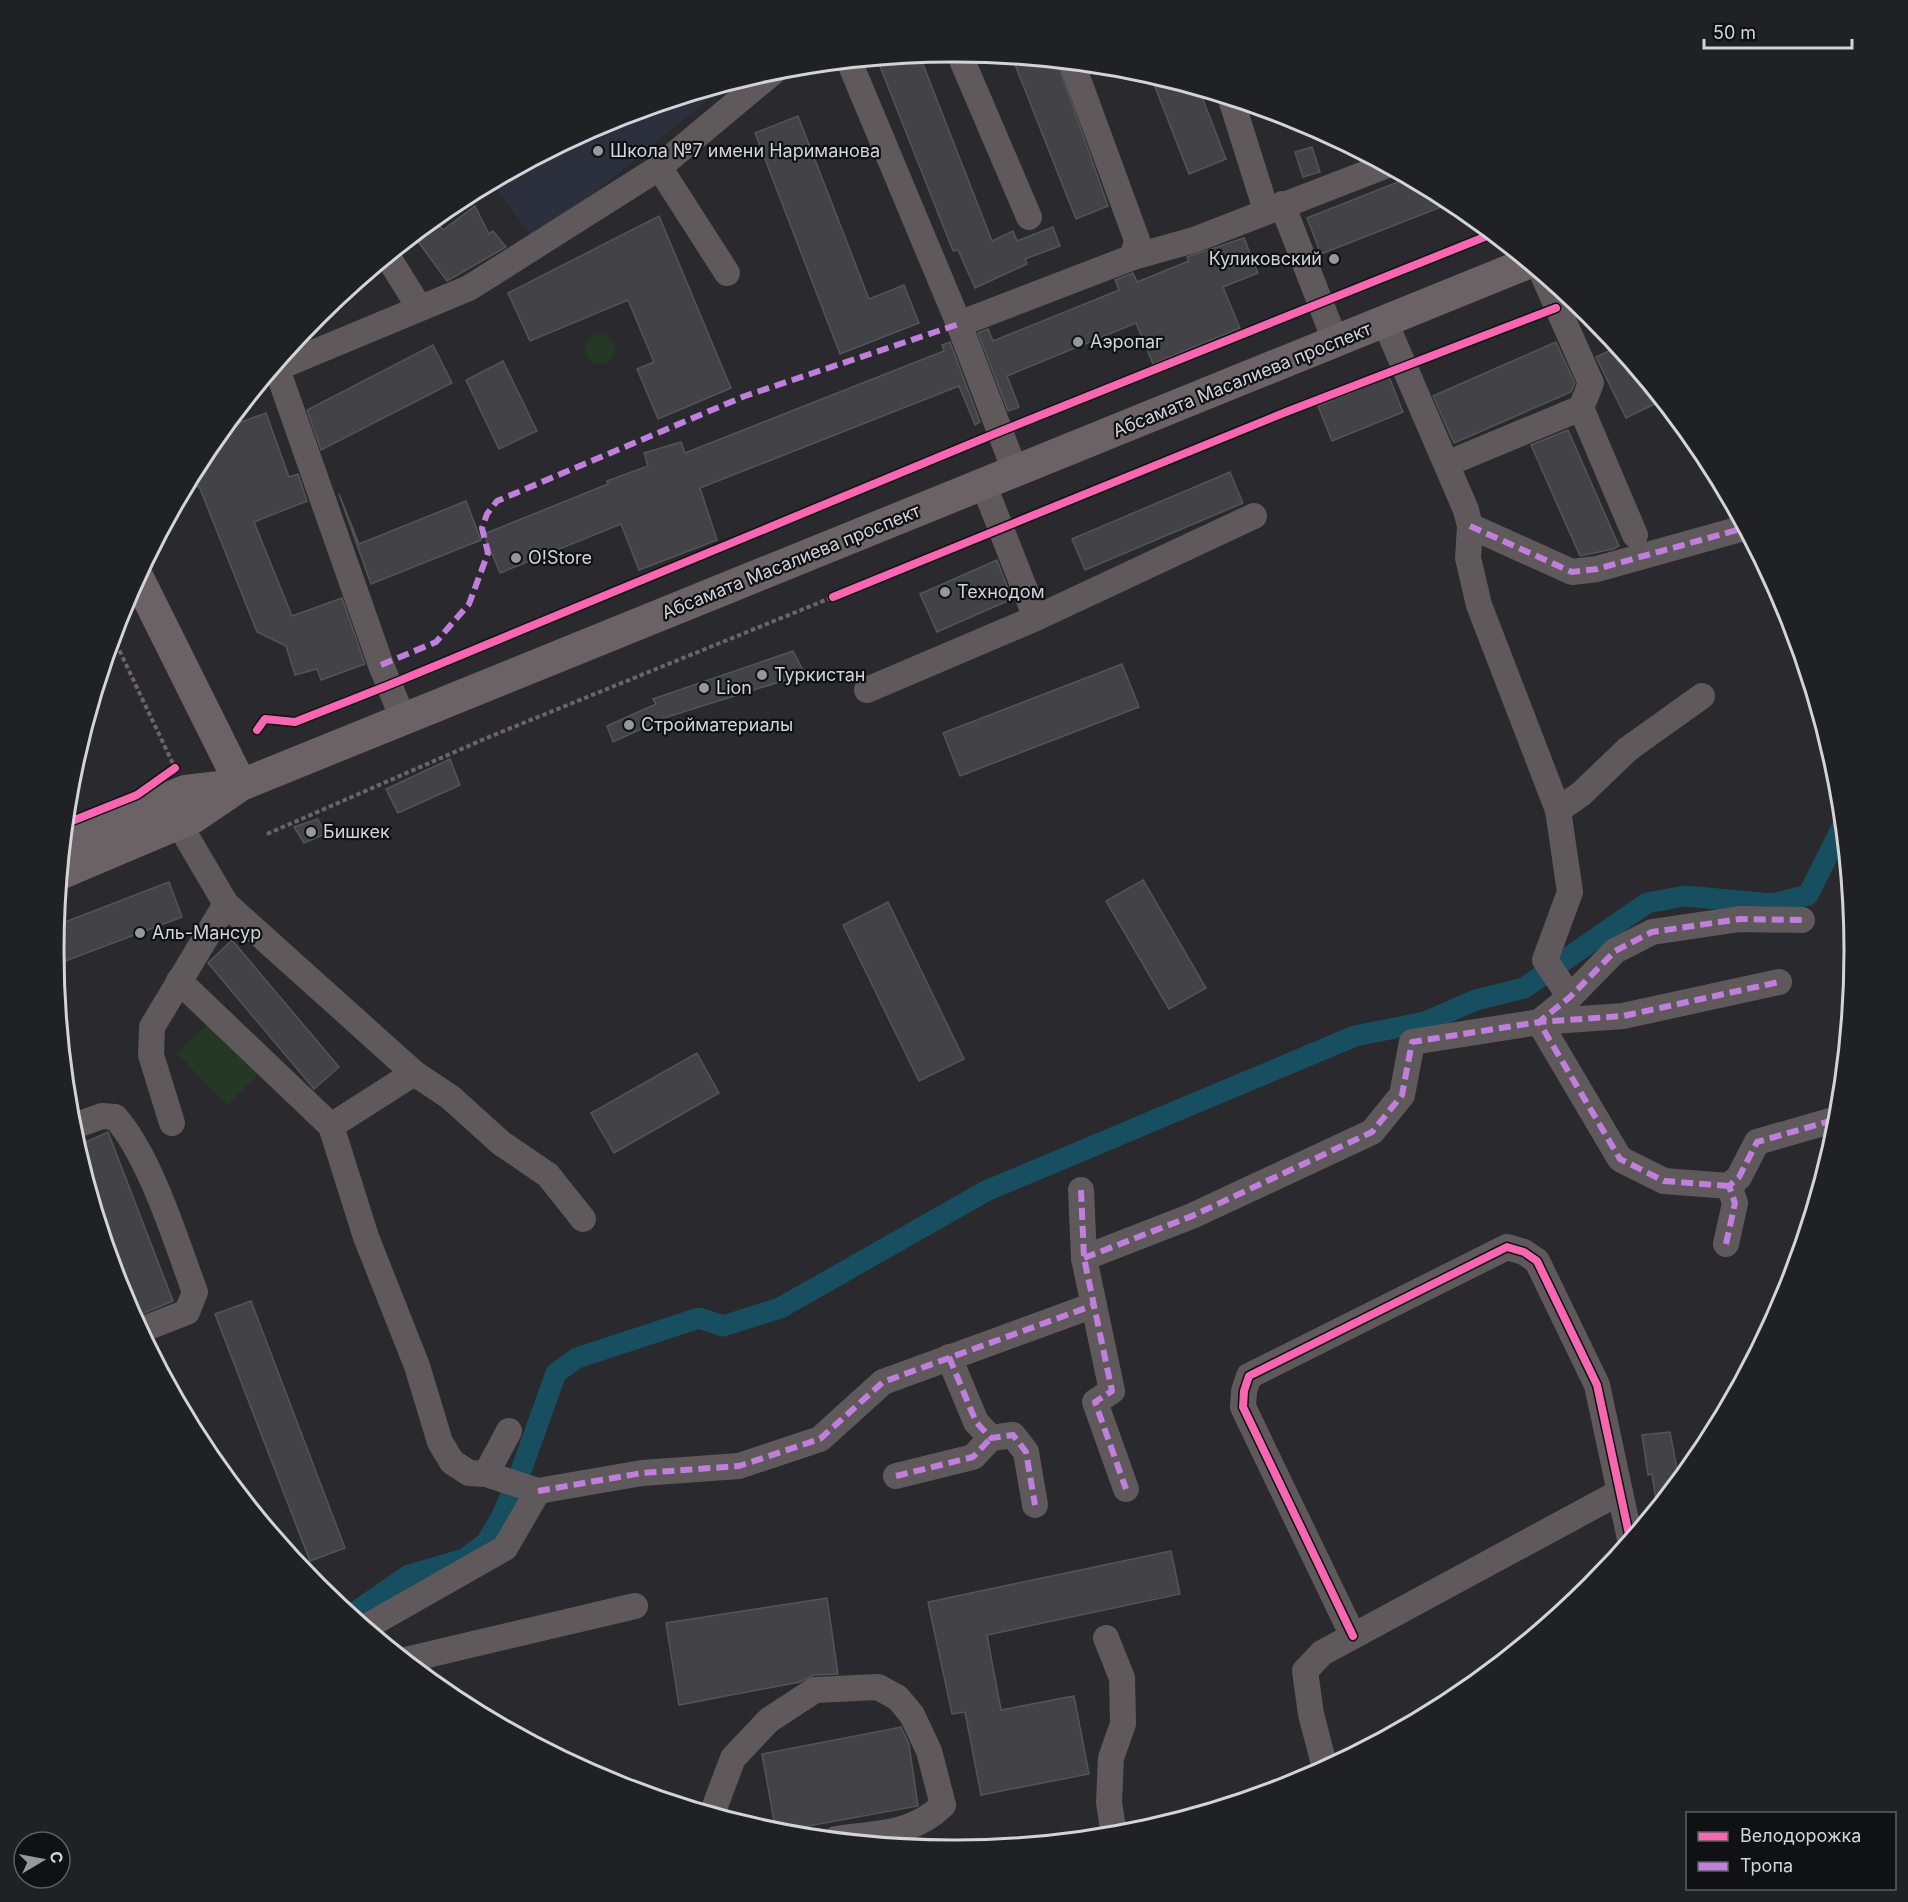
<svg xmlns="http://www.w3.org/2000/svg" width="1908" height="1902" viewBox="0 0 1908 1902" font-family="Inter,sans-serif">
<rect width="100%" height="100%" fill="#29292e"/>
<path fill="#2c2f3c" d="M727 84 535 242 492 182 610 119Z"/>
<g fill="#243825">
<circle cx="600" cy="349" r="15"/>
<path d="M209 1022 259 1074 227 1105 177 1053Z"/>
</g>
<g fill="none" stroke-linecap="round" stroke-linejoin="round">
<path stroke="#174f60" stroke-width="21" d="M351 1615 409 1575 464 1559 486 1543 501 1518 518 1479 556 1373 577 1358 699 1318 723 1326 780 1308 986 1191 1355 1036 1425 1022 1476 1000 1524 988 1647 903 1685 896 1773 904 1808 895 1842 827"/>
</g>
<g fill="#434347" stroke="#535458" stroke-width="1.5">
<path d="M919 54 992 241 1013 231 1017 241 1053 227 1060 246 1025 259 1027 264 975 288 958 250 953 251 877 59Z"/>
<path d="M1012 57 1057 61 1108 206 1076 219Z"/>
<path d="M1150 74 1199 89 1226 159 1189 174Z"/>
<path d="M798 116 869 299 904 285 919 323 840 354 755 133Z"/>
<path d="M1312 147 1320 172 1303 177 1295 152Z"/>
<path d="M1408 178 1454 202 1321 254 1307 218Z"/>
<path d="M475 206 489 234 493 231 506 247 447 281 414 236 435 219 443 230Z"/>
<path d="M659 216 731 388 658 419 637 369 654 362 628 300 530 341 508 293Z"/>
<path d="M1244 238 1258 273 1223 287 1240 328 1153 364 1136 323 1007 376 1019 407 1008 411 978 333 988 329 993 341 1119 290 1115 280 1133 273 1137 282 1189 261 1187 257Z"/>
<path d="M950 342 980 422 975 425 959 386 700 488 717 540 639 570 621 524 500 573 484 534 608 484 607 481 648 466 644 453 681 442 685 453 944 351 942 345Z"/>
<path d="M1556 342 1575 383 1571 392 1454 443 1433 396Z"/>
<path d="M433 345 452 383 321 450 307 410Z"/>
<path d="M1617 347 1649 386 1657 403 1626 418 1596 357Z"/>
<path d="M503 361 537 431 499 449 466 380Z"/>
<path d="M1389 377 1403 412 1332 441 1318 406Z"/>
<path d="M266 413 289 477 298 474 307 501 254 522 292 616 342 598 365 664 321 680 317 669 295 675 286 646 257 632 199 486 184 492 206 451 225 428Z"/>
<path d="M1568 430 1619 546 1613 549 1580 556 1531 445Z"/>
<path d="M1230 472 1243 503 1085 570 1072 539Z"/>
<path d="M339 494 359 544 466 501 481 540 371 584Z"/>
<path d="M997 560 1012 599 937 632 920 594Z"/>
<path d="M793 651 805 674 667 717 613 742 607 726 656 704 653 699Z"/>
<path d="M1122 664 1139 707 960 776 943 733Z"/>
<path d="M450 759 460 785 398 813 386 789Z"/>
<path d="M318 819 325 834 304 843 294 827Z"/>
<path d="M1143 880 1206 988 1169 1009 1106 901Z"/>
<path d="M169 882 182 917 55 965 57 925Z"/>
<path d="M888 902 964 1059 919 1081 843 925Z"/>
<path d="M232 940 339 1067 314 1089 208 963Z"/>
<path d="M697 1053 719 1093 614 1153 591 1113Z"/>
<path d="M108 1132 173 1301 139 1315 77 1146Z"/>
<path d="M251 1301 345 1548 310 1561 215 1314Z"/>
<path d="M1670 1432 1679 1479 1657 1507 1652 1474 1648 1475 1642 1435Z"/>
<path d="M1171 1551 1180 1594 987 1635 1001 1710 1074 1696 1089 1774 981 1795 965 1712 952 1714 928 1602Z"/>
<path d="M827 1598 838 1674 814 1675 800 1682 679 1705 666 1623Z"/>
<path d="M901 1727 909 1744 918 1806 776 1832 762 1754Z"/>
</g>
<g fill="none" stroke-linecap="round" stroke-linejoin="round">
<g stroke="#6a6568" stroke-width="4" stroke-dasharray="4.5 3" stroke-linecap="butt">
<path d="M113 637 175 768"/>
<path d="M267 834 489 737 833 597"/>
</g>
<g stroke="#60595b" stroke-width="26">
<path d="M958 51 1029 217"/>
<path d="M849 61 959 324 1015 471"/>
<path d="M1231 99 1266 210"/>
<path d="M659 167 727 273"/>
<path d="M1282 204 1336 343"/>
<path d="M388 257 419 307"/>
<path d="M1133 257 1194 240 1385 166"/>
<path d="M1385 322 1466 510 1470 526 1468 558 1479 605 1558 810 1570 892 1545 960 1570 997"/>
<path d="M959 324 1133 257 1137 240 1072 63"/>
<path d="M276 366 381 665 403 719"/>
<path d="M272 370 469 288 657 169 778 68"/>
<path d="M1581 408 1635 535"/>
<path d="M1461 458 1581 408 1591 383 1544 277"/>
<path d="M983 483 1036 618"/>
<path d="M1470 526 1572 572 1597 569 1744 528"/>
<path d="M867 690 1036 618 1254 516"/>
<path d="M1558 810 1581 794 1628 749 1702 696"/>
<path d="M179 824 226 904 414 1073 450 1097 501 1143 548 1175 583 1219"/>
<path d="M179 981 331 1126"/>
<path d="M414 1073 331 1126 366 1237 417 1366 440 1442 452 1462 469 1473 486 1474 509 1431"/>
<path d="M172 1123 151 1055 152 1027 226 904"/>
<path d="M71 1127 102 1116 115 1117C150 1156 176 1241 195 1292L187 1312 141 1330"/>
<path d="M1729 1186 1664 1181 1620 1159 1539 1022 1570 997 1615 951 1652 932 1740 919 1802 920"/>
<path d="M1081 1190 1084 1258 1112 1391 1095 1402 1126 1489"/>
<path d="M1726 1244 1735 1203 1729 1186 1739 1177 1757 1142 1837 1119"/>
<path d="M1084 1258 1192 1216 1372 1132 1402 1095 1412 1042 1539 1022 1623 1016 1779 982"/>
<path d="M949 1357 976 1422 991 1438 1013 1435 1026 1452 1035 1505"/>
<path d="M486 1474 538 1491 642 1473 739 1466 820 1439 883 1382 1094 1305"/>
<path d="M896 1476 973 1457 991 1438"/>
<path d="M366 1627 505 1548 538 1491"/>
<path d="M1353 1636 1243 1407 1244 1391 1249 1376 1507 1247 1524 1252 1537 1261 1597 1385 1630 1539"/>
<path d="M1106 1638 1122 1678 1123 1724 1111 1758 1109 1802 1114 1835"/>
<path d="M406 1660 635 1606"/>
<path d="M1325 1768 1311 1714 1305 1671 1322 1653 1620 1492"/>
<path d="M712 1814 733 1758 769 1720 815 1690 878 1687 898 1698 912 1715 929 1751 943 1805C913 1835 876 1833 836 1839"/>
</g>
<g stroke="#6a6265" stroke-width="32">
<path d="M138 578 241 785"/>
<path d="M65 840 185 791 237 785"/>
<path d="M62 873 194 817 241 785 1528 263"/>
</g>
<g stroke="#c07fdc" stroke-width="6" stroke-dasharray="12 6" stroke-linecap="butt">
<path d="M1470 526 1572 572 1597 569 1744 528"/>
<path d="M381 665 436 642 469 604 488 553 482 528 487 514 497 501 745 396 959 324"/>
<path d="M1729 1186 1664 1181 1620 1159 1539 1022 1570 997 1615 951 1652 932 1740 919 1802 920"/>
<path d="M1081 1190 1084 1258 1112 1391 1095 1402 1126 1489"/>
<path d="M1726 1244 1735 1203 1729 1186 1739 1177 1757 1142 1837 1119"/>
<path d="M1084 1258 1192 1216 1372 1132 1402 1095 1412 1042 1539 1022 1623 1016 1779 982"/>
<path d="M949 1357 976 1422 991 1438 1013 1435 1026 1452 1035 1505"/>
<path d="M896 1476 973 1457 991 1438"/>
<path d="M538 1491 642 1473 739 1466 820 1439 883 1382 1094 1305"/>
</g>
<defs>
<g id="cycleway">
<path d="M833 597 1286 412 1556 308"/>
<path d="M257 730 265 719 295 722 389 685 999 432 1492 234"/>
<path d="M67 823 137 795 175 768"/>
<path d="M1353 1636 1243 1407 1244 1391 1249 1376 1507 1247 1524 1252 1537 1261 1597 1385 1630 1539"/>
</g>
</defs>
<use href="#cycleway" stroke="#101115" stroke-width="11"/>
<use href="#cycleway" stroke="#f766af" stroke-width="8"/>
</g>
<g fill="#97989e" stroke="#101115" stroke-width="2">
<circle cx="598" cy="151" r="6"/>
<circle cx="1334" cy="259" r="6"/>
<circle cx="1078" cy="342" r="6"/>
<circle cx="516" cy="558" r="6"/>
<circle cx="945" cy="592" r="6"/>
<circle cx="762" cy="675" r="6"/>
<circle cx="704" cy="688" r="6"/>
<circle cx="629" cy="725" r="6"/>
<circle cx="311" cy="832" r="6"/>
<circle cx="140" cy="933" r="6"/>
</g>
<g text-anchor="middle" stroke-width="4.5" stroke-linejoin="round" paint-order="stroke">
<g font-size="18" fill="#d2d4da" stroke="#101115" text-anchor="start">
<text x="610" y="157">Школа №7 имени Нариманова</text>
<text x="1322" y="265" text-anchor="end">Куликовский</text>
<text x="1090" y="348">Аэропаг</text>
<text x="528" y="564">O!Store</text>
<text x="957" y="598">Технодом</text>
<text x="774" y="681">Туркистан</text>
<text x="716" y="694">Lion</text>
<text x="641" y="731">Стройматериалы</text>
<text x="323" y="838">Бишкек</text>
<text x="152" y="939">Аль-Мансур</text>
</g>
<g font-size="18" fill="#d2d4da" stroke="#101115">
<text transform="translate(1242 380) rotate(-22)" y="6">Абсамата Масалиева проспект</text>
<text transform="translate(791 562) rotate(-22)" y="6">Абсамата Масалиева проспект</text>
</g>
</g>
<path d="M0 0H1908V1902H0ZM953 62H955A889 889 0 0 1 1844 951V951A889 889 0 0 1 955 1840H953A889 889 0 0 1 64 951V951A889 889 0 0 1 953 62Z" fill="#202125" fill-rule="evenodd"/>
<path fill="none" stroke="#d2d4da" stroke-width="3" d="M953 62H955A889 889 0 0 1 1844 951V951A889 889 0 0 1 955 1840H953A889 889 0 0 1 64 951V951A889 889 0 0 1 953 62Z"/>
<rect x="1686" y="1812" width="210" height="78" fill="#101115" stroke="#5e5f64" stroke-width="1.5"/>
<rect x="1698" y="1832" width="30" height="9" fill="#f766af" stroke="#5e5f64" stroke-width="1.5"/>
<text x="1740" y="1842" font-size="18" fill="#d2d4da">Велодорожка</text>
<rect x="1698" y="1862" width="30" height="9" fill="#c07fdc" stroke="#5e5f64" stroke-width="1.5"/>
<text x="1740" y="1872" font-size="18" fill="#d2d4da">Тропа</text>
<g transform="translate(42 1860) rotate(80)"><circle r="28" fill="#101115" stroke="#5e5f64" stroke-width="1.5"/>
<path d="M0-4.5L10 22L0 15L-10 22Z" fill="#97989e"/>
<text y="-9" font-size="16" font-weight="bold" text-anchor="middle" fill="#d2d4da">С</text>
</g>
<path d="M1704 39v9h148v-9" fill="none" stroke="#d2d4da" stroke-width="3"/>
<text x="1713" y="39" font-size="18" fill="#d2d4da" stroke="#101115" stroke-width="4.5" paint-order="stroke">50 m</text>
</svg>
